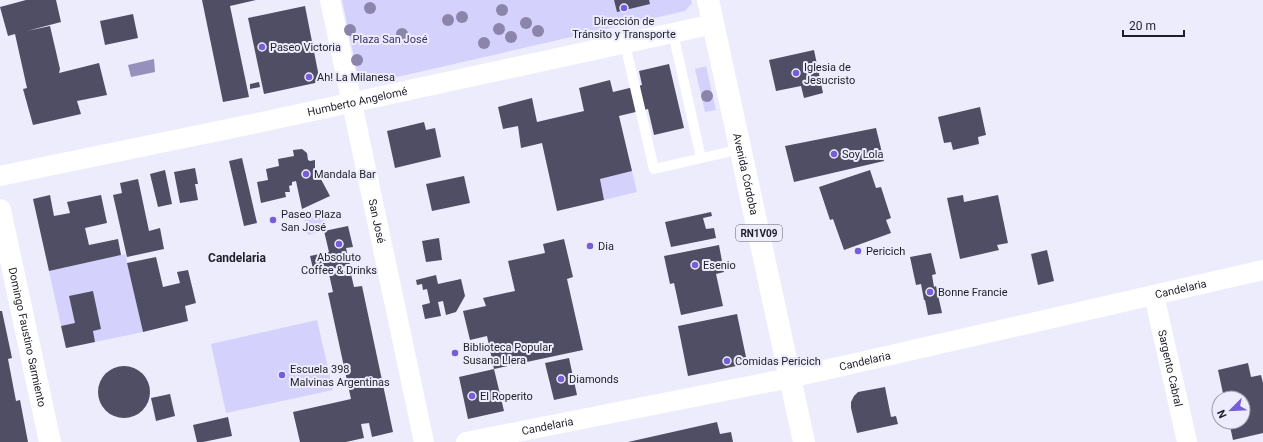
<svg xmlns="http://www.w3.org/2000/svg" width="1263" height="442" viewBox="0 0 1263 442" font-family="Roboto,sans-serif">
<rect width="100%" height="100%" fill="#edecfc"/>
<g fill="#d4d2fd">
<path d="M342 0H691L692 3 685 11 371 83 357 72Z"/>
<path d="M706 66 716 110 705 112 695 69Z"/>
<path d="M632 171 637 192 604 200 600 179Z"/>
<path d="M322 209 327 230 308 235 303 213Z"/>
<path d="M126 254 127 263 143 332 66 348 49 271Z"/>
<path d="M317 320 333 390 226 413 211 344Z"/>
</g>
<path fill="#9591bc" d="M154 59 155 72 131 77 128 65Z"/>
<g fill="#504e64">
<path d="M26 0H56L61 22 27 31 50 26 60 69 59 73 99 63 107 95 77 101 81 114 33 125 23 89 27 88 15 34 8 36 0 7Z"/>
<path d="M202 0H256L230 6 249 97 223 102Z"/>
<path d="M614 0H649L650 4 617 12Z"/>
<path d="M305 6 319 77 315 83 264 94 248 18Z"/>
<path d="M133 14 138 38 105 45 100 21Z"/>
<path d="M814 50 823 93 804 98 801 86 776 91 769 60Z"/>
<path d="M669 64 684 128 654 135 648 109 619 116 632 171 600 179 604 200 557 211 542 143 521 148 518 126 503 129 498 107 532 98 537 122 584 111 579 88 610 80 613 92 642 85 639 71Z"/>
<path d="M259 82 260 87 250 89V84Z"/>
<path d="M980 107 986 135 978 137 979 144 953 150 951 142 944 143 938 117Z"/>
<path d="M424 122 426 130 435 128 441 157 395 168 387 131Z"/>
<path d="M876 128 884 161 794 182 785 146Z"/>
<path d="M302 149 307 153 308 160 310 161 315 160V168L330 196 302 209 296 181 292 182V185L289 186 290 192H285L286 197 261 203 257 182 268 180 266 169 279 166 278 159 294 156 293 150Z"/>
<path d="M242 158 257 223 244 226 229 161Z"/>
<path d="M195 168 198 184H195L198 200 180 203 174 172Z"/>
<path d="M165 170 172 204 158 207 150 174Z"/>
<path d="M870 170 876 188 881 187 891 218 886 220 891 233 844 250 833 219 830 220 819 187Z"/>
<path d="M464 176 470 203 432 211 426 184Z"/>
<path d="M138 179 149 231 160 228 164 249 127 257 113 195 122 193 120 183Z"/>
<path d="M50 195 54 216 70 213 67 202 101 195 107 223 85 228 89 245 118 239 121 255 49 271 33 199Z"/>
<path d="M963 195 964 202 998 195 1008 243 997 245 999 250 960 259 947 198Z"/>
<path d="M711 212 712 216 703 218 706 229 714 228 716 238 671 247 665 222Z"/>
<path d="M348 226 353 247 346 248 350 265 314 273 310 256 329 252 324 231Z"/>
<path d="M439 238 442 260 426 262 422 241Z"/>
<path d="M564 239 573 277 567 279 583 350 494 369 504 411 468 419 459 377 494 369 487 336 470 340 463 311 486 306 483 298 515 291 508 261 545 253 543 244Z"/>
<path d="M719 245 724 272 716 274 723 306 681 315 674 283 670 284 664 256Z"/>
<path d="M1047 250 1054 281 1038 285 1031 254Z"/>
<path d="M931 253 936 274 932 275 934 287 936 286 942 313 928 315 925 300H924L921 284 916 285 910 257Z"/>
<path d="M156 257 163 287 180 283 177 272 188 270 196 303 185 306 188 321 143 332 127 263Z"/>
<path d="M350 270 354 287 362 286 393 432 372 437 369 423 361 424 364 438 346 442H300L293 412 351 399 328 293 333 292 329 274Z"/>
<path d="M436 275 438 284 461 279 465 296 456 312 446 315 443 301 438 302 441 316 425 319 422 305 430 303 427 289 423 290 422 284 417 285 416 280Z"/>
<path d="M93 291 101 329 93 331 95 342 66 348 61 326 75 323 69 296Z"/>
<path d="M0 311H2L12 358 8 359 16 401 20 400 28 442H0Z"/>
<path d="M737 314 746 357 741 365 688 376 678 326Z"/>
<path d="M569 358 577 395 554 400 545 363Z"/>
<path d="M1248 363 1251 377 1261 375 1263 383V433L1233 440 1229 422H1243V398H1224L1218 370Z"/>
<circle cx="124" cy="392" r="26"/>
<path d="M885 387 891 417 896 416 898 424 857 433 851 408V402L854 396 858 392Z"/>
<path d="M170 394 175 416 156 421 151 398Z"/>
<path d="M228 417 232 436 203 442H197L193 425Z"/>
<path d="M717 422 720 434 731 432 733 442H628Z"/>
</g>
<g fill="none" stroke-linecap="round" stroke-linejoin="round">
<g stroke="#fff" stroke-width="10">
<path d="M673 33 701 158"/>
<path d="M625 44 654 169 741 149"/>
</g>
<g stroke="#fff" stroke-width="20">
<path id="s1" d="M330 0 424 442"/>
<path id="s2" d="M0 176 262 122 714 24"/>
<path id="s3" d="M1154 295 1187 442"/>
<path id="s4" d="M466 442 790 378 1263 270"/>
</g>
<path stroke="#fff" stroke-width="22" id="s5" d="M0 210 50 442"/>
<path stroke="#fff" stroke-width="22" id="s6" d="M708 0 804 442"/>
</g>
<g fill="#8b85ab">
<circle cx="370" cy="8" r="6"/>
<circle cx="502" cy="10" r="6"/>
<circle cx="462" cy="17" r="6"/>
<circle cx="448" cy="20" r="6"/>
<circle cx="526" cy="23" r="6"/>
<circle cx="499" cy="29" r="6"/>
<circle cx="350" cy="30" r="6"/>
<circle cx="538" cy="31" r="6"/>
<circle cx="402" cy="34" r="6"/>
<circle cx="511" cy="37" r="6"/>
<circle cx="484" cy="43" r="6"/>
<circle cx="357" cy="60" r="6"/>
<circle cx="707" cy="96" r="6"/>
</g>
<g fill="#765ed9" stroke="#edecfc" stroke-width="1.5">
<circle cx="624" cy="8" r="4"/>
<circle cx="262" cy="47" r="4"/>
<circle cx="796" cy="73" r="4"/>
<circle cx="309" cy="77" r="4"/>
<circle cx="834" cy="154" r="4"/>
<circle cx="306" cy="174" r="4"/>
<circle cx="273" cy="220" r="4"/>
<circle cx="339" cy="244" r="4"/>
<circle cx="590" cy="246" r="4"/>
<circle cx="858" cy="251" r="4"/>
<circle cx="695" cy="265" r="4"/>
<circle cx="930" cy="292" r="4"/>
<circle cx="455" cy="353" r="4"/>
<circle cx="727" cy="361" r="4"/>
<circle cx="282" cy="375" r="4"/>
<circle cx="561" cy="379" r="4"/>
<circle cx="472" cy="396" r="4"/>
</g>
<g text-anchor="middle" stroke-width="4" stroke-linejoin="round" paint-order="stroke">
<rect fill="#edecfc" stroke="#5d5c68" stroke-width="1" x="736" y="225" width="46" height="16" rx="3"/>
<g font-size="10" font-weight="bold" fill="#1f1e28">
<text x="759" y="237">RN1V09</text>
</g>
<g font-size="11" fill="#1f1e28" stroke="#edecfc" text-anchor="start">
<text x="624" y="25" text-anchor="middle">Dirección de<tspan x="624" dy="13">Tránsito y Transporte</tspan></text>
<text x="270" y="51">Paseo Victoria</text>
<text x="804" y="71">Iglesia de<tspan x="804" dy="13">Jesucristo</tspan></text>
<text x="317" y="81">Ah! La Milanesa</text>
<text x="842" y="158">Soy Lola</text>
<text x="314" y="178">Mandala Bar</text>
<text x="281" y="218">Paseo Plaza<tspan x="281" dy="13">San José</tspan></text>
<text x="598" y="250">Dia</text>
<text x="866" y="255">Pericich</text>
<text x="339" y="261" text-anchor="middle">Absoluto<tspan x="339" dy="13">Coffee &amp; Drinks</tspan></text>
<text x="703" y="269">Esenio</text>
<text x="938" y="296">Bonne Francie</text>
<text x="463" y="351">Biblioteca Popular<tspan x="463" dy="13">Susana Llera</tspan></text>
<text x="735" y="365">Comidas Pericich</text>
<text x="290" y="373">Escuela 398<tspan x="290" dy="13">Malvinas Argentinas</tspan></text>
<text x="569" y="383">Diamonds</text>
<text x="480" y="400">El Roperito</text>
</g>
<g font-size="11" fill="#3a3169" stroke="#edecfc">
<text x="390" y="43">Plaza San José</text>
</g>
<g font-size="11" fill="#1f1e28" stroke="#edecfc">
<text dy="4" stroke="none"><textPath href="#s2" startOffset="365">Humberto Angelomé</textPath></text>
<text dy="4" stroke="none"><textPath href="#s6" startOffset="178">Avenida Córdoba</textPath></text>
<text dy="4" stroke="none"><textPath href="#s1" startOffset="226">San José</textPath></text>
<text dy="4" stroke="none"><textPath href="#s4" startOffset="731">Candelaria</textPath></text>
<text dy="4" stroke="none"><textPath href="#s5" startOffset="130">Domingo Faustino Sarmiento</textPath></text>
<text dy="4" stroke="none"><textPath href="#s4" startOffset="407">Candelaria</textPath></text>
<text dy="4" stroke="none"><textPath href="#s3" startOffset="75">Sargento Cabral</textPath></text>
<text dy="4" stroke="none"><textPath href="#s4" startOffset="83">Candelaria</textPath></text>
</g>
<g font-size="12" font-weight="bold" fill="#1f1e28" stroke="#edecfc">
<text x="237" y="262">Candelaria</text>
</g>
</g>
<g transform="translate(1231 410) rotate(246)"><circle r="19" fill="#edecfc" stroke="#9b9aa7"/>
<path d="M0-3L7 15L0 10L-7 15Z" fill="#765ed9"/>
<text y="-6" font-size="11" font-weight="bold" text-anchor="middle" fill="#1f1e28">N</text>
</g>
<path d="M1123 30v6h61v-6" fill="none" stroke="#1f1e28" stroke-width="2"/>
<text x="1129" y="30" font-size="12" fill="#1f1e28" stroke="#edecfc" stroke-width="3" paint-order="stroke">20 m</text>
</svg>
